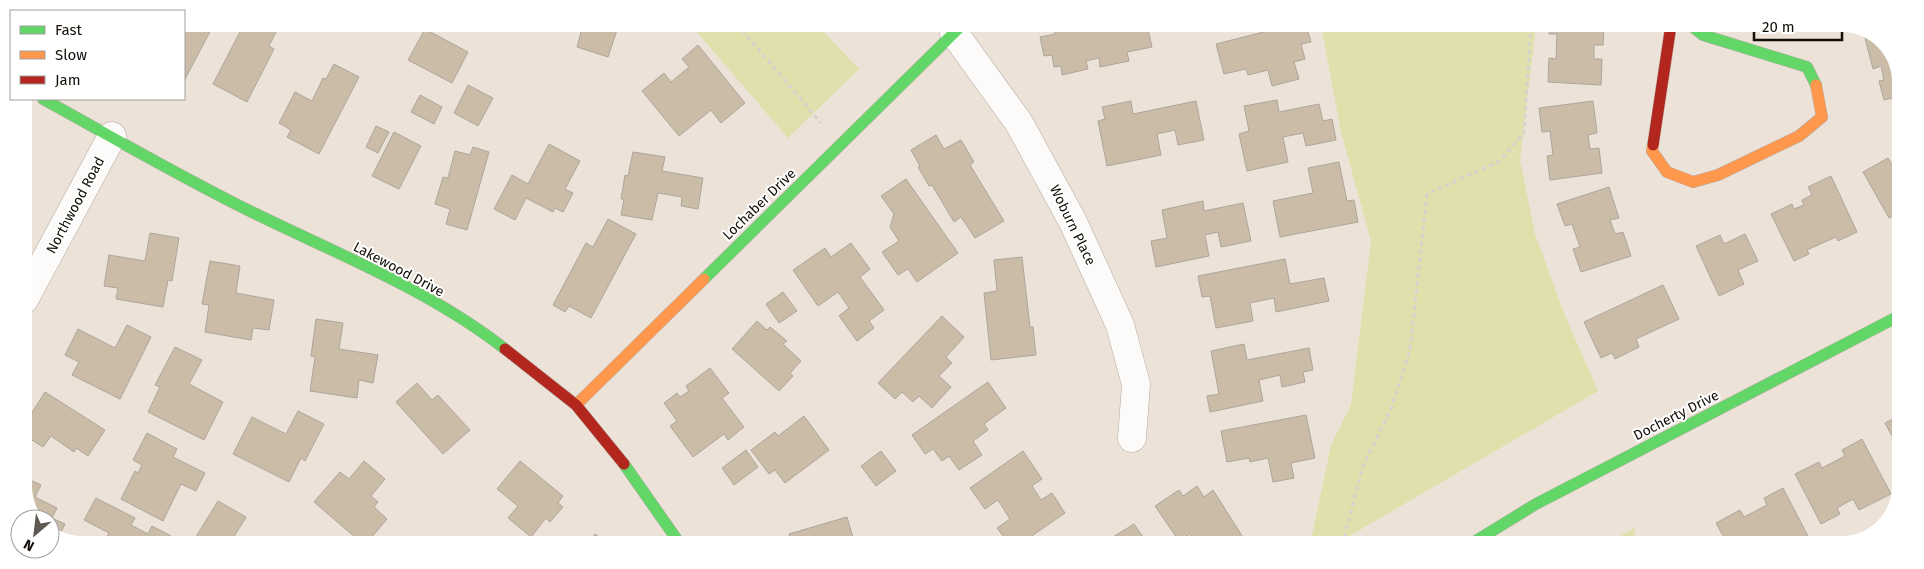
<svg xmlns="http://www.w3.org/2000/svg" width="1924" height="569" viewBox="0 0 1924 569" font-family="'Fira Sans',sans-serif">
<rect width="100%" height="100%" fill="#ece2d7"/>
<g fill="#e0e0ac">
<path d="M690 24 817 25 859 69 788 138Z"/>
<path d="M1321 25H1536L1520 160 1535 234 1564 313 1598 391 1334 545H1310L1331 445 1351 405 1371 241 1341 132Z"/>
<path d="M1634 528 1636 545H1605Z"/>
</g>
<g fill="#cbbca8" stroke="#ada69d">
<path d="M184 24H214L184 81Z"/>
<path d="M244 24H260L276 32 269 46 274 49 247 102 213 84Z"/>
<path d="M557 24H619L608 57 577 47 581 32Z"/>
<path d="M1054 25H1073L1074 30 1102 25H1147L1152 47 1127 52 1129 61 1100 67 1099 58 1086 61 1088 69 1062 75 1061 66 1054 67 1052 55 1044 56 1040 37 1055 34Z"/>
<path d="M1291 25H1306L1311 42 1301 44 1305 59 1294 62 1299 79 1272 86 1268 70 1248 75 1246 69 1224 74 1216 44Z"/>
<path d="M1550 25H1604L1603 45H1594V59H1602L1601 85 1548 82 1549 58 1556 59 1557 34H1549Z"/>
<path d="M425 29 468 52 452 83 408 60Z"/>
<path d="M1873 36 1886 44 1900 79V96L1884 100 1879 81 1884 80 1881 66 1873 69 1865 38Z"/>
<path d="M698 45 745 103 721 123 711 110 679 136 642 91 664 73 671 82 689 67 682 59Z"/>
<path d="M334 64 359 77 319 154 287 137 291 130 279 123 295 92 312 101 323 78 326 79Z"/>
<path d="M468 85 493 98 478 126 454 113Z"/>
<path d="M420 95 442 107 434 124 411 112Z"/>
<path d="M1277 100 1279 112 1319 104 1323 121 1332 119 1336 140 1306 146 1303 133 1283 137 1288 162 1247 171 1239 134 1249 131 1244 106Z"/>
<path d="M1131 101 1133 114 1196 101 1204 140 1178 145 1175 130 1157 134 1161 155 1107 166 1098 121 1105 119 1102 107Z"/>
<path d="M1593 101 1597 133 1588 135 1590 149 1599 148 1602 173 1550 180 1547 156 1553 155 1550 131 1542 132 1539 108Z"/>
<path d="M376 126 389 132 378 153 366 147Z"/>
<path d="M394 132 421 146 399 189 372 176Z"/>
<path d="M936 135 944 149 961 140 974 162 970 165 1004 221 975 238 961 217 954 222 932 185 929 186 918 167 920 166 911 150Z"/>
<path d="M549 144 580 161 565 189 573 193 563 212 555 208 553 212 526 198 515 220 494 209 512 175 528 184Z"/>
<path d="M473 147 489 152 467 230 446 224 450 209 435 204 443 177 448 178 455 151 470 155Z"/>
<path d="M633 152 665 157 662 171 703 178 698 209 681 206 682 197 658 193 652 220 621 215 624 199H621L625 175 628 176Z"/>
<path d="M1888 158 1893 167 1900 163V212L1889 218 1863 172Z"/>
<path d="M1339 162 1347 201 1354 200 1358 222 1280 237 1273 201 1313 193 1308 168Z"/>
<path d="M1831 176 1857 232 1838 241 1836 237 1807 250 1809 254 1794 261 1771 214 1792 204 1794 209 1804 205 1802 200 1812 195 1808 187Z"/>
<path d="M906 179 958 253 917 282 908 269 898 275 882 252 899 241 890 227 894 214 881 196Z"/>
<path d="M1609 187 1619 218 1610 220 1615 234 1623 232 1631 256 1581 272 1573 249 1580 247 1572 224 1565 226 1557 204Z"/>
<path d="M1203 201 1204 211 1243 203 1251 241 1221 247 1218 232 1205 235 1209 256 1156 267 1151 241 1167 238 1162 210Z"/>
<path d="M608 219 636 234 591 318 569 306 565 312 553 305 586 243 593 247Z"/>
<path d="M150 233 179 238 172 281 168 280 163 307 116 299 118 288 104 286 109 255 145 261Z"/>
<path d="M1745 234 1758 261 1738 270 1744 284 1719 296 1696 246 1720 235 1724 244Z"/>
<path d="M851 243 870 269 860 277 884 310 869 321 874 328 857 341 839 316 849 308 838 292 818 306 793 270 825 248 831 257Z"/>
<path d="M1022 257 1030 327H1033L1036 355 991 360 984 293 997 291 994 260Z"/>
<path d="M1285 259 1290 284 1324 278 1329 301 1276 312 1274 298 1250 303 1253 321 1216 328 1210 296 1202 297 1198 276Z"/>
<path d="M210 261 240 266 236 293 274 300 269 330 253 328 251 340 205 332 209 305 202 304Z"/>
<path d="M1663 285 1679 319 1636 339 1639 347 1615 359 1612 353 1601 358 1584 322Z"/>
<path d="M783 292 797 311 779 323 766 304Z"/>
<path d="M942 316 964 337 946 357 952 363 939 376 951 387 932 408 919 396 913 402 902 392 895 399 878 383Z"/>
<path d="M316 319 343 323 339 349 378 355 373 383 359 380 357 398 310 391 315 357 311 356Z"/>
<path d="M757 321 767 330 770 327 787 341 783 344 801 361 790 373 793 376 779 391 732 349Z"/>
<path d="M127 325 151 337 120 399 72 375 79 362 65 355 78 329 115 348Z"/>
<path d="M1244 344 1247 360 1309 348 1313 370 1303 372 1305 382 1282 387 1280 375 1259 380 1263 401 1210 412 1207 396 1219 394 1211 351Z"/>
<path d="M175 347 202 360 189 384 223 402 204 440 148 412 160 387 155 385Z"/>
<path d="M710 368 729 393 722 398 744 427 728 440 724 434 693 457 670 426 677 421 664 403 677 393 680 397 689 391 686 386Z"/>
<path d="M988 382 1006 408 984 424 988 430 973 441 982 455 959 470 949 456 942 461 933 449 925 454 912 435Z"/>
<path d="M417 383 432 400 438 395 470 430 443 454 396 402Z"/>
<path d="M45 392 105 430 88 456 76 448 74 452 51 436 43 447 24 435V425Z"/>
<path d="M298 411 324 424 305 461 301 458 289 482 233 454 252 417 286 434Z"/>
<path d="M1306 415 1315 458 1291 463 1294 478 1273 482 1268 458 1250 462 1249 458 1227 462 1221 431Z"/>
<path d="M804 416 829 450 785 483 775 470 769 474 751 450 775 432 778 436Z"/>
<path d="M1899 416V446L1898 447 1885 423Z"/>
<path d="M147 433 177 449 173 457 205 473 196 491 181 484 163 521 121 499 135 471 138 473 142 465 133 460Z"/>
<path d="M1862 439 1891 494 1859 510 1853 499 1837 508 1840 514 1821 524 1795 474 1819 462 1822 468 1845 456 1842 450Z"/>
<path d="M746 450 758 467 734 485 722 468Z"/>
<path d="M881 451 896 471 876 486 861 466Z"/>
<path d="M1023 451 1042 479 1032 486 1041 500 1052 493 1065 513 1020 544H1009L997 528 1010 519 998 500 985 509 970 488Z"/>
<path d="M364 461 385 479 371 496 378 502 374 507 387 519 366 544H363L314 502 340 472 349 479Z"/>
<path d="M520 461 563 496 558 503 563 507 550 522 546 518 531 537 508 518 518 506 497 489Z"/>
<path d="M24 477 41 485 35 497 57 508 52 518 65 524 60 534 66 537 64 541 50 532V519H36L24 490Z"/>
<path d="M1197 486 1204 497 1213 490 1248 545H1197L1190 534 1179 541 1155 506 1179 490 1183 496Z"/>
<path d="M1783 488 1810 540 1800 545H1728L1716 523 1740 510 1744 517 1767 505 1764 498Z"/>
<path d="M96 498 135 518 131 525 148 534 152 526 171 536 167 543H104L109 533 84 520Z"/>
<path d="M218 501 246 517 232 540 237 543H192Z"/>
<path d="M847 517 855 544H791L789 534Z"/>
<path d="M1134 524 1148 544H1112L1116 542 1113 537Z"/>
<path d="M596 534 603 544H582Z"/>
</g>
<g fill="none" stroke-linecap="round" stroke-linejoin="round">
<defs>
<g id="street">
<path d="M954 33 1019 123 1073 222 1120 325 1136 384 1132 438"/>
<path d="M24 300 112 136"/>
</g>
<g id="fast">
<path d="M1692 26 1703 35 1807 67 1816 85"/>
<path d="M43 99C114 138 184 179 256 214 340 255 431 291 505 349"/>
<path d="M704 279 962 25"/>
<path d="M624 464 680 544"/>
<path d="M1469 545 1536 504 1899 316"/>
</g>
<g id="slow">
<path d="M1653 145 1652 151 1667 172 1693 182 1718 175 1799 136 1822 117 1816 85"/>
<path d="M576 405 704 279"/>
</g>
<g id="jam">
<path d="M1653 145 1671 25"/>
<path d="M505 349 576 405 624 464"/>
</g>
</defs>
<use href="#street" stroke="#b2aaa2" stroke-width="29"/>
<use href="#fast" stroke="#b2aaa2" stroke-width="12"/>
<use href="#slow" stroke="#b2aaa2" stroke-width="12"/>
<use href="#jam" stroke="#b2aaa2" stroke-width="12"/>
<g stroke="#d5d3cf" stroke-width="3" stroke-dasharray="4 4" stroke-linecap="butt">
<path d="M737 24 821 123"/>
<path d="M1345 545V534L1363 466 1391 409 1410 350 1427 194 1500 161 1524 133 1531 25"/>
</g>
<use href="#street" stroke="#fcfbf9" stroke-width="28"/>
<use href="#fast" stroke="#63d668" stroke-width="11"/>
<use href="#slow" stroke="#ff974d" stroke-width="11"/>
<use href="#jam" stroke="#b3261e" stroke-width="11"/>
</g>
<g text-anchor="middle" stroke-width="4" stroke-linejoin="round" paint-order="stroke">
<g font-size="14" fill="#130e07" stroke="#fff">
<text transform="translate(759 204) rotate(-44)" y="5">Lochaber Drive</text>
<text transform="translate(75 205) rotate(-62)" y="5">Northwood Road</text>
<text transform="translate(1073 225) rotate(64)" y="5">Woburn Place</text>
<text transform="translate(399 269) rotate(28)" y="5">Lakewood Drive</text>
<text transform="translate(1676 415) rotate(-27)" y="5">Docherty Drive</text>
</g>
</g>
<path d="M0 0H1924V569H0ZM82 32H1842A50 50 0 0 1 1892 82V486A50 50 0 0 1 1842 536H82A50 50 0 0 1 32 486V82A50 50 0 0 1 82 32Z" fill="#fff" fill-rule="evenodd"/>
<rect x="10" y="10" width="175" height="90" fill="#ffffff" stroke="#a19f9c"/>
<rect x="20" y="26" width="25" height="8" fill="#63d668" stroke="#a19f9c"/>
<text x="55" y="35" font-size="15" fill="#130e07">Fast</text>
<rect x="20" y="51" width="25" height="8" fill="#ff974d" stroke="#a19f9c"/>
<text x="55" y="60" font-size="15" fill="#130e07">Slow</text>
<rect x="20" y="76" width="25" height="8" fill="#b3261e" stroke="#a19f9c"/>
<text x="55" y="85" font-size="15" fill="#130e07">Jam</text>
<g transform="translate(35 534) rotate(208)"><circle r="24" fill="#ffffff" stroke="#a19f9c"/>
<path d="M0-4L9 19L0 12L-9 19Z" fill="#5f5850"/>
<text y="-8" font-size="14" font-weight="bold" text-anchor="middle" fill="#130e07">N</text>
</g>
<path d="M1754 32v8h88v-8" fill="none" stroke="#130e07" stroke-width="2.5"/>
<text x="1762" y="32" font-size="15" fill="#130e07" stroke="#ffffff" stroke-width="4" paint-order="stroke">20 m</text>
</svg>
